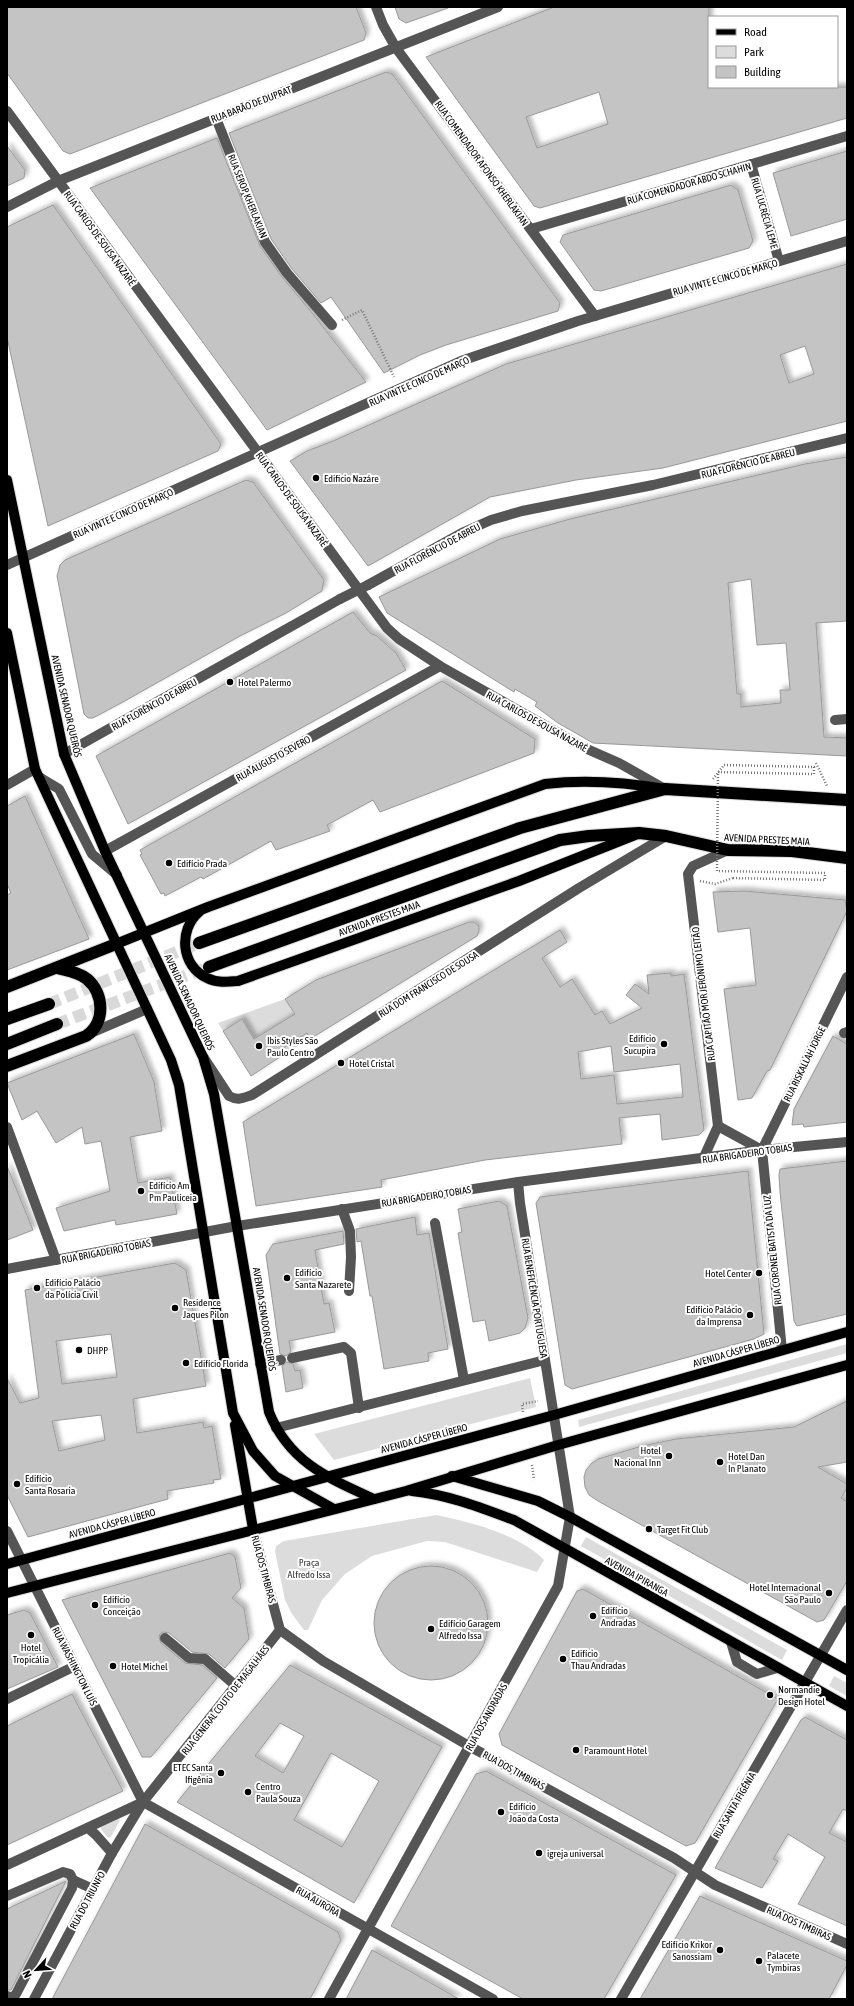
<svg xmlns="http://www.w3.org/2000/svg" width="854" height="2006" viewBox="0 0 854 2006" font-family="'Asap Condensed',sans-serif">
<defs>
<filter id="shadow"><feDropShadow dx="3.5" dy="-3.5" stdDeviation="2" flood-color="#0004"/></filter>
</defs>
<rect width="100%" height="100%" fill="#fff"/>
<g fill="#dcdcdc">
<path d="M285 999 310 1039 280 1057 277 1052 296 1040 284 1021 254 1039 242 1019 223 1031 218 1023Z"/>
<path d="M847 1344V1353L579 1427 578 1420Z"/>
<path d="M530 1378 536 1407 334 1460 314 1434Z"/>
<path d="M436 1515C471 1522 518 1534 544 1560L537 1572 445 1542 427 1541 372 1556 345 1574 322 1600 308 1630H304L292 1614 285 1600 275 1551 276 1546 284 1541Z"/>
<path d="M586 1537 787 1650 782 1660 581 1546Z"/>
<path d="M834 1676 847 1683V1696L829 1686Z"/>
<path d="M119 1819 120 1820 111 1837 108 1838 101 1829V1827Z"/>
</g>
<g fill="#c4c4c4" stroke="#999" fill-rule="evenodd" filter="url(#shadow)">
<path d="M7 7H356L366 33 364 40 70 154 63 151 7 73Z"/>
<path d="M395 7H448V8L406 23 399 19Z"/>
<path d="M554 7H709V87H847V118L540 208 534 206 426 57ZM599 92 608 124 537 148 526 117Z"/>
<path d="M386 72 392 74 396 79 560 303 558 311 446 345 420 355 384 373 331 297 321 303 292 269 271 239 229 133Z"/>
<path d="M217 138 260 246 282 277 313 314 366 382 267 430 90 188Z"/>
<path d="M7 146 25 170 24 178 7 186Z"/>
<path d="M847 151V219L791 236 773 173Z"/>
<path d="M731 185 738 190 753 241 749 248 601 291 594 290 560 242 563 235Z"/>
<path d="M53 205 221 444 218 451 48 526 7 337V227Z"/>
<path d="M847 264V421L663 468 576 480 490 497 368 566 290 461 307 451 333 441 506 364ZM805 346 814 374 789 383 780 355Z"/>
<path d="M847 457V621L816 623 824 737 847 738V756L593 743 558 723 535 706 537 702 515 689 514 692 387 613 379 597 500 539 570 519 805 464ZM751 579 757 645 786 643 790 690H780L781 703 741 707V694H737L728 583Z"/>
<path d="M246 480 253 482 324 580 322 591 286 613 240 636 123 702 93 718H88L84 714 57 576 60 565 65 560Z"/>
<path d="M353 612 370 633 377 636 396 653 406 670 128 824 96 756Z"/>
<path d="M442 681 535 739 534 753 380 812 373 800 327 825 330 831 276 850 271 841 203 879 201 877 165 896 164 893 161 894 140 855 142 854 140 850Z"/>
<path d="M25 796 89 939 7 970V895L11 893 7 884V806Z"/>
<path d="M744 891 845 900 847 911 770 1070 767 1071 752 1098 738 1100 724 989 756 985 750 928 718 932 713 892Z"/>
<path d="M469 922H474L479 926V931L477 936 310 1039 307 1033 277 1052 280 1057 251 1076 223 1031 242 1019 254 1039 295 1014 285 999 316 980Z"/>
<path d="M560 930 567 942 542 958 560 987 572 979 595 1015 602 1011 610 1024 642 1008 626 995 635 984 649 994 647 975 671 973V976L684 974 704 1130 699 1135 662 1140 660 1114 619 1118 622 1144 485 1160 381 1180 382 1187 256 1206 243 1122ZM611 1046 614 1072 680 1064 683 1097 617 1104 614 1075 581 1079 578 1052Z"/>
<path d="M134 1034 154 1082 162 1131 130 1137 138 1183 170 1177 177 1214 116 1225 115 1220 64 1231 56 1208 110 1191 101 1141 85 1144 82 1127 56 1143 37 1111 22 1120 7 1083Z"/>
<path d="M833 1036 847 1044V1122L804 1127 803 1124 792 1125 794 1109Z"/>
<path d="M847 1161V1314L797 1326 794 1321 780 1192 779 1175 780 1169Z"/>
<path d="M7 1166 33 1230 7 1240Z"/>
<path d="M748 1171 764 1334 754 1339 572 1389 565 1385 536 1203 540 1197Z"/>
<path d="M499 1201 507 1206 528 1318 525 1328 520 1333 489 1341 485 1320 473 1322 458 1233 462 1232 458 1209Z"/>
<path d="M415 1217 417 1235 429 1233 448 1349 428 1353 429 1361 384 1369 372 1296H370L361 1241 357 1242 356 1229Z"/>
<path d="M343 1231 344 1244 315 1250 324 1304 329 1303 335 1332 289 1341 291 1352 286 1356 280 1354 266 1255 273 1244Z"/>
<path d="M175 1263 186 1270 206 1386 133 1399 137 1433 203 1422 204 1428 212 1426 221 1479 213 1480 214 1483 167 1491 168 1499 28 1537 7 1495V1378L20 1403 39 1398 25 1290ZM111 1334 117 1377 62 1384 56 1341ZM101 1415 105 1440 59 1451 52 1421Z"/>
<path d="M287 1362 293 1364 295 1371 300 1370 303 1388 286 1392 282 1366Z"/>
<path d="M847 1401V1462L818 1467 847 1484V1488L841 1498 847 1502V1581L824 1620 817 1622 598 1501 589 1495 585 1487 584 1477 586 1470 592 1463 598 1459 642 1446 676 1439 794 1427Z"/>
<path d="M230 1553 235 1557 241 1588 232 1598 244 1608 249 1639 225 1668 209 1654 192 1652 169 1633 163 1632 160 1634 159 1637 161 1643 185 1663 202 1665 217 1678 151 1757H142L62 1600Z"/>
<circle cx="431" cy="1623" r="57"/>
<path d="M583 1589 778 1699 695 1843 686 1846 502 1745 499 1734 577 1591Z"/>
<path d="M24 1610 30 1613 58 1667 7 1689V1615Z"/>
<path d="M290 1665 442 1747 354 1903 177 1802ZM280 1723 304 1736 283 1773 255 1756ZM331 1753 379 1781 342 1847 294 1820Z"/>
<path d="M72 1694 123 1791 7 1845V1726Z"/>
<path d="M805 1717 847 1740V1811L843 1809 829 1833 847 1842V1926L798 1904 825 1857 788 1834 773 1859 778 1861 762 1888 715 1868 801 1720Z"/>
<path d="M486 1771 676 1875 604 1999H523L391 1926 476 1774Z"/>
<path d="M145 1824 338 1932 341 1940 310 1999H52Z"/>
<path d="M66 1881 11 1990H7V1909Z"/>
<path d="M700 1896 847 1961V1965L829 1999H640Z"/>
<path d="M372 1950 438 1987 459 1999H346Z"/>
</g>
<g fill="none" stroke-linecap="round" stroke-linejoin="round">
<g stroke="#d9d9d9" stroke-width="12" stroke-dasharray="12 6" stroke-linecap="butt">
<path d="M49 1004 199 943"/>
<path d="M57 1024 209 967"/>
</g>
<defs>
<g id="major">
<path d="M7 480 64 754 105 851 203 1057 214 1094 269 1412C289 1462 328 1478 374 1499"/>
<path d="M7 633 35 769 171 1060 179 1085 233 1413 253 1451 275 1476 334 1509"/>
<path d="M199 912C178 930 181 966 207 978 217 983 227 982 238 981L519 881 635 835"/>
<path d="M116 944 208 907 545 784C586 779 624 782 665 789"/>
<path d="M235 1425 253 1529"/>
<path d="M452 1476 538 1501 570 1517 847 1670"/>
<path d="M412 1491C449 1495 479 1507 514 1520L847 1706"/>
<path d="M7 1564 554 1415 847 1332"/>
<path d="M7 1593 406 1491 558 1445 847 1365"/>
</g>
<g id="highway">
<path d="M199 943 520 828 665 789 847 800"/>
<path d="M209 967 560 840 589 836 639 833 666 836 728 850 792 851 847 858"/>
<path d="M7 987 116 944"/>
<path d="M7 1019 49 1004"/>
<path d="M7 1044 57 1024"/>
<path d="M7 1066 86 1036C106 1023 104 993 87 979 78 972 68 971 57 968"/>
</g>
</defs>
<use href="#major" stroke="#dbdbdb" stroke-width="12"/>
<use href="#highway" stroke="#dbdbdb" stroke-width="14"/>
<g stroke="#777" stroke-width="2.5" stroke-dasharray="1 2" stroke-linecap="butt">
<path d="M342 320 362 310 394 377"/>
<path d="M816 763 827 786"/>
<path d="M713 779 724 765"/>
<path d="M700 881 715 884 733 878"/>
<path d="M523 1412 522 1404 538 1401"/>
<path d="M532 1465 534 1480"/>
</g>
<g stroke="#555" stroke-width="10">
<path d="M376 7 383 25 396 48 595 316"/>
<path d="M7 111 387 628 399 639 440 666 587 749 619 763 665 789"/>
<path d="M216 118 265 242 287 273 332 325"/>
<path d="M751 164 779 261"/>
<path d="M7 207 58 181 498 7"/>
<path d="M531 229 847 136"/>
<path d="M7 565 461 361 578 321 847 241"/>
<path d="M368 585 464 532 491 520 522 511 653 485 847 438"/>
<path d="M835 720 847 719"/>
<path d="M64 754 340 599"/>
<path d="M39 777 59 789 92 854 117 875"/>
<path d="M7 785 35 769"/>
<path d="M105 851 440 666"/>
<path d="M91 1033 147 1009"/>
<path d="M844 1033 847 1032"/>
<path d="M204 1058 229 1096C238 1101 243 1098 252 1095L579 888 666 836"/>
<path d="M718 1126 762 1150"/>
<path d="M7 1127 56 1260"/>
<path d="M762 1150 782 1350"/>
<path d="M762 1150 847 977"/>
<path d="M703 1159 718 1126 688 874 693 866 728 850"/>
<path d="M342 1209 350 1231 351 1257 349 1291"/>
<path d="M435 1223 464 1380"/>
<path d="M7 1269 237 1226 518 1182 762 1150 847 1142"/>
<path d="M292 1358 344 1347 351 1353 359 1408"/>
<path d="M260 1364 281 1360"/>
<path d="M276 1428 545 1360"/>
<path d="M253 1529 280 1630 323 1661 469 1746 674 1858 715 1885 847 1944"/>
<path d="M7 1531 143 1802"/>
<path d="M165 1638 189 1658 205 1659 236 1686"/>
<path d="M731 1642 737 1662 757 1674 777 1668"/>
<path d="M7 1699 75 1666"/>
<path d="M143 1802 493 1999"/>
<path d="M88 1828 96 1835 112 1853"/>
<path d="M7 1865 143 1802 280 1630"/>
<path d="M73 1880 93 1889"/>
<path d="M7 1896 63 1872 70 1874 73 1880 72 1888 16 1994 12 1998 7 1996"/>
<path d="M34 1999 112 1853 143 1802"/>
<path d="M329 1999 558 1586 570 1517 520 1203 518 1182"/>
<path d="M621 1999 847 1610"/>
</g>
<use href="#major" stroke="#000" stroke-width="10"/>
<use href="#highway" stroke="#000" stroke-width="12"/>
<path stroke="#777" stroke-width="2.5" stroke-dasharray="1 2" stroke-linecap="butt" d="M724 765 814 767V774L718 772 717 871 825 873V880L733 878"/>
<path stroke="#555" stroke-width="10" d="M340 599 368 585"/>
</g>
<g fill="#000" stroke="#fff" stroke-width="1.5">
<circle cx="316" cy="478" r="4"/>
<circle cx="230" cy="682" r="4"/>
<circle cx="169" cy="863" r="4"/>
<circle cx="664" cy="1044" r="4"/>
<circle cx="259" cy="1046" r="4"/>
<circle cx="341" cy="1063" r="4"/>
<circle cx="141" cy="1191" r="4"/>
<circle cx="759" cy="1273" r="4"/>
<circle cx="287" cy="1278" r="4"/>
<circle cx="37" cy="1288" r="4"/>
<circle cx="175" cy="1308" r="4"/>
<circle cx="750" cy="1315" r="4"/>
<circle cx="79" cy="1350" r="4"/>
<circle cx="186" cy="1363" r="4"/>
<circle cx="669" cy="1456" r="4"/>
<circle cx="720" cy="1462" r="4"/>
<circle cx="17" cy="1484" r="4"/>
<circle cx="649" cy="1529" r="4"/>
<circle cx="829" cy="1593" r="4"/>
<circle cx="95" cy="1605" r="4"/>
<circle cx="593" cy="1616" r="4"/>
<circle cx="431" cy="1629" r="4"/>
<circle cx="31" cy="1635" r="4"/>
<circle cx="563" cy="1659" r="4"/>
<circle cx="113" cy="1666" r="4"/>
<circle cx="770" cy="1695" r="4"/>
<circle cx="576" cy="1750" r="4"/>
<circle cx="221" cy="1773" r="4"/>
<circle cx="248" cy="1792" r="4"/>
<circle cx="501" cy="1812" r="4"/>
<circle cx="539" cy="1853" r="4"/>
<circle cx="720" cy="1950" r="4"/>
<circle cx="759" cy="1961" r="4"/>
</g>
<g text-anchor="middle" stroke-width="4" stroke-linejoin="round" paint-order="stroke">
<g font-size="10" fill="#000" stroke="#fff">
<text transform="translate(251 104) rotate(-21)" y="4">RUA BARÃO DE DUPRAT</text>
<text transform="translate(482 163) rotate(54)" y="4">RUA COMENDADOR AFONSO KHERLAKIAN</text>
<text transform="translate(689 183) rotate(-16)" y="4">RUA COMENDADOR ABDO SCHAHIN</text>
<text transform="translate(248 196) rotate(68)" y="4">RUA SEROP KHERLAKIAN</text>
<text transform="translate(765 213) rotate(74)" y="4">RUA LUCRÉCIA LEME</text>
<text transform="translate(100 238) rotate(54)" y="4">RUA CARLOS DE SOUSA NAZARÉ</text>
<text transform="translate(725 277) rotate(-16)" y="4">RUA VINTE E CINCO DE MARÇO</text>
<text transform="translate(419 381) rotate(-24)" y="4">RUA VINTE E CINCO DE MARÇO</text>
<text transform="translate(748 463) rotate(-14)" y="4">RUA FLORÊNCIO DE ABREU</text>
<text transform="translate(292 499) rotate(54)" y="4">RUA CARLOS DE SOUSA NAZARÉ</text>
<text transform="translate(123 513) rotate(-24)" y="4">RUA VINTE E CINCO DE MARÇO</text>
<text transform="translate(437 548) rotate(-28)" y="4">RUA FLORÊNCIO DE ABREU</text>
<text transform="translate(154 704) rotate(-29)" y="4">RUA FLORÊNCIO DE ABREU</text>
<text transform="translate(67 706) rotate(77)" y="4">AVENIDA SENADOR QUEIRÓS</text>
<text transform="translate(537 721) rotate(29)" y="4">RUA CARLOS DE SOUSA NAZARÉ</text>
<text transform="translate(273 758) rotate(-29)" y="4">RUA AUGUSTO SEVERO</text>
<text transform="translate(767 839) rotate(3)" y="4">AVENIDA PRESTES MAIA</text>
<text transform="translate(379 918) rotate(-20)" y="4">AVENIDA PRESTES MAIA</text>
<text transform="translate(428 984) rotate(-32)" y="4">RUA DOM FRANCISCO DE SOUSA</text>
<text transform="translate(703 994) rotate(-97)" y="4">RUA CAPITÃO MOR JERÔNIMO LEITÃO</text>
<text transform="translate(190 1002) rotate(65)" y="4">AVENIDA SENADOR QUEIRÓS</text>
<text transform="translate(804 1064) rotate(-64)" y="4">RUA RISKALLAH JORGE</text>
<text transform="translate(747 1153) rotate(-8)" y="4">RUA BRIGADEIRO TOBIAS</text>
<text transform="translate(426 1196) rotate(-9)" y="4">RUA BRIGADEIRO TOBIAS</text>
<text transform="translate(772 1250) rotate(-96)" y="4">RUA CORONEL BATISTA DA LUZ</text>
<text transform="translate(106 1251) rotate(-11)" y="4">RUA BRIGADEIRO TOBIAS</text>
<text transform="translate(535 1298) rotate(81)" y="4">RUA BENEFICÊNCIA PORTUGUESA</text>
<text transform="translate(265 1319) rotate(81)" y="4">AVENIDA SENADOR QUEIRÓS</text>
<text transform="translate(736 1351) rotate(-16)" y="4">AVENIDA CÁSPER LÍBERO</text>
<text transform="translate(424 1438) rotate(-15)" y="4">AVENIDA CÁSPER LÍBERO</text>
<text transform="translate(112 1523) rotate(-15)" y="4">AVENIDA CÁSPER LÍBERO</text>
<text transform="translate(264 1569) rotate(75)" y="4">RUA DOS TIMBIRAS</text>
<text transform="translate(637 1576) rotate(29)" y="4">AVENIDA IPIRANGA</text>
<text transform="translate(75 1666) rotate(63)" y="4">RUA WASHINGTON LUÍS</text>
<text transform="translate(225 1700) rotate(-52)" y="4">RUA GENERAL COUTO DE MAGALHÃES</text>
<text transform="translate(486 1717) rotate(-61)" y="4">RUA DOS ANDRADAS</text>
<text transform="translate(514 1770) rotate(29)" y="4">RUA DOS TIMBIRAS</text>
<text transform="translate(734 1805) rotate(-60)" y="4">RUA SANTA IFIGÊNIA</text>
<text transform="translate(87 1900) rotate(-62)" y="4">RUA DO TRIUNFO</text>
<text transform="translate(318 1901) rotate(30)" y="4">RUA AURORA</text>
<text transform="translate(799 1923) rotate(24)" y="4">RUA DOS TIMBIRAS</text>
</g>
<g font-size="10" fill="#000" stroke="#fff" text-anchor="start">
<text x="324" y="482">Edificio Nazáre</text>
<text x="238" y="686">Hotel Palermo</text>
<text x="177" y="867">Edifício Prada</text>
<text x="656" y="1042" text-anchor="end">Edifício<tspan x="656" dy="12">Sucupira</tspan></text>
<text x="267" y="1044">Ibis Styles São<tspan x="267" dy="12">Paulo Centro</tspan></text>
<text x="349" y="1067">Hotel Cristal</text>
<text x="149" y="1189">Edifício Am<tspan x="149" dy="12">Pm Pauliceia</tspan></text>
<text x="295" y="1276">Edifício<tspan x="295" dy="12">Santa Nazarete</tspan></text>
<text x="751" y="1277" text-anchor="end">Hotel Center</text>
<text x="45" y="1286">Edifício Palácio<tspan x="45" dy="12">da Polícia Civil</tspan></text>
<text x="183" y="1306">Residence<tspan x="183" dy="12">Jaques Pilon</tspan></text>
<text x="742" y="1313" text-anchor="end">Edifício Palácio<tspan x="742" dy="12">da Imprensa</tspan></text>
<text x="87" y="1354">DHPP</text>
<text x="194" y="1367">Edifício Florida</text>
<text x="661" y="1454" text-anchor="end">Hotel<tspan x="661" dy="12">Nacional Inn</tspan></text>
<text x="728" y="1460">Hotel Dan<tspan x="728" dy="12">In Planato</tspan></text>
<text x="25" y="1482">Edifício<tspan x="25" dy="12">Santa Rosaria</tspan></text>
<text x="657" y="1533">Target Fit Club</text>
<text x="821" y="1591" text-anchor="end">Hotel Internacional<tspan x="821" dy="12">São Paulo</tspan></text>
<text x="103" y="1603">Edifício<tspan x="103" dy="12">Conceição</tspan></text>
<text x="601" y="1614">Edifício<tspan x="601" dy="12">Andradas</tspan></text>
<text x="439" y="1627">Edifício Garagem<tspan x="439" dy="12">Alfredo Issa</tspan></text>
<text x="31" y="1651" text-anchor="middle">Hotel<tspan x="31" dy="12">Tropicália</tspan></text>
<text x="571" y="1657">Edifício<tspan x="571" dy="12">Thau Andradas</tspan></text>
<text x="121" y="1670">Hotel Michel</text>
<text x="778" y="1693">Normandie<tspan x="778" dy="12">Design Hotel</tspan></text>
<text x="584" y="1754">Paramount Hotel</text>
<text x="213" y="1771" text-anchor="end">ETEC Santa<tspan x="213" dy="12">Ifigênia</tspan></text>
<text x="256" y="1790">Centro<tspan x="256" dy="12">Paula Souza</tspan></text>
<text x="509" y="1810">Edifício<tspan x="509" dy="12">João da Costa</tspan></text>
<text x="547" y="1857">igreja universal</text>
<text x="712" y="1948" text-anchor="end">Edifício Krikor<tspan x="712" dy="12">Sanossiam</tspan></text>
<text x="767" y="1959">Palacete<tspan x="767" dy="12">Tymbiras</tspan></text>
</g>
<g font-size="10" fill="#333" stroke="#fff">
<text x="309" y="1566">Praça<tspan x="309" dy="12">Alfredo Issa</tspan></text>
</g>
</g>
<rect width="854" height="2006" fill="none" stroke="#000000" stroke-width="16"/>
<rect x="708" y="16" width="130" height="72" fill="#ffffff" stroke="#999999"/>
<rect x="716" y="29" width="20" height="6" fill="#000000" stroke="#999999"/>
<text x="744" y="36" font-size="12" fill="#000000">Road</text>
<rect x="716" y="46" width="20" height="12" fill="#dcdcdc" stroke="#999999"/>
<text x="744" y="56" font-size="12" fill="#000000">Park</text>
<rect x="716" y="66" width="20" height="12" fill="#c4c4c4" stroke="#999999"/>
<text x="744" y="76" font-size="12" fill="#000000">Building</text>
<g transform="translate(36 1970) rotate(244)" stroke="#ffffff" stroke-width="3" paint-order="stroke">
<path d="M0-3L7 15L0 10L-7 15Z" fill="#000000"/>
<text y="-6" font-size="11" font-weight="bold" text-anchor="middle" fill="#000000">N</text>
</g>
</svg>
